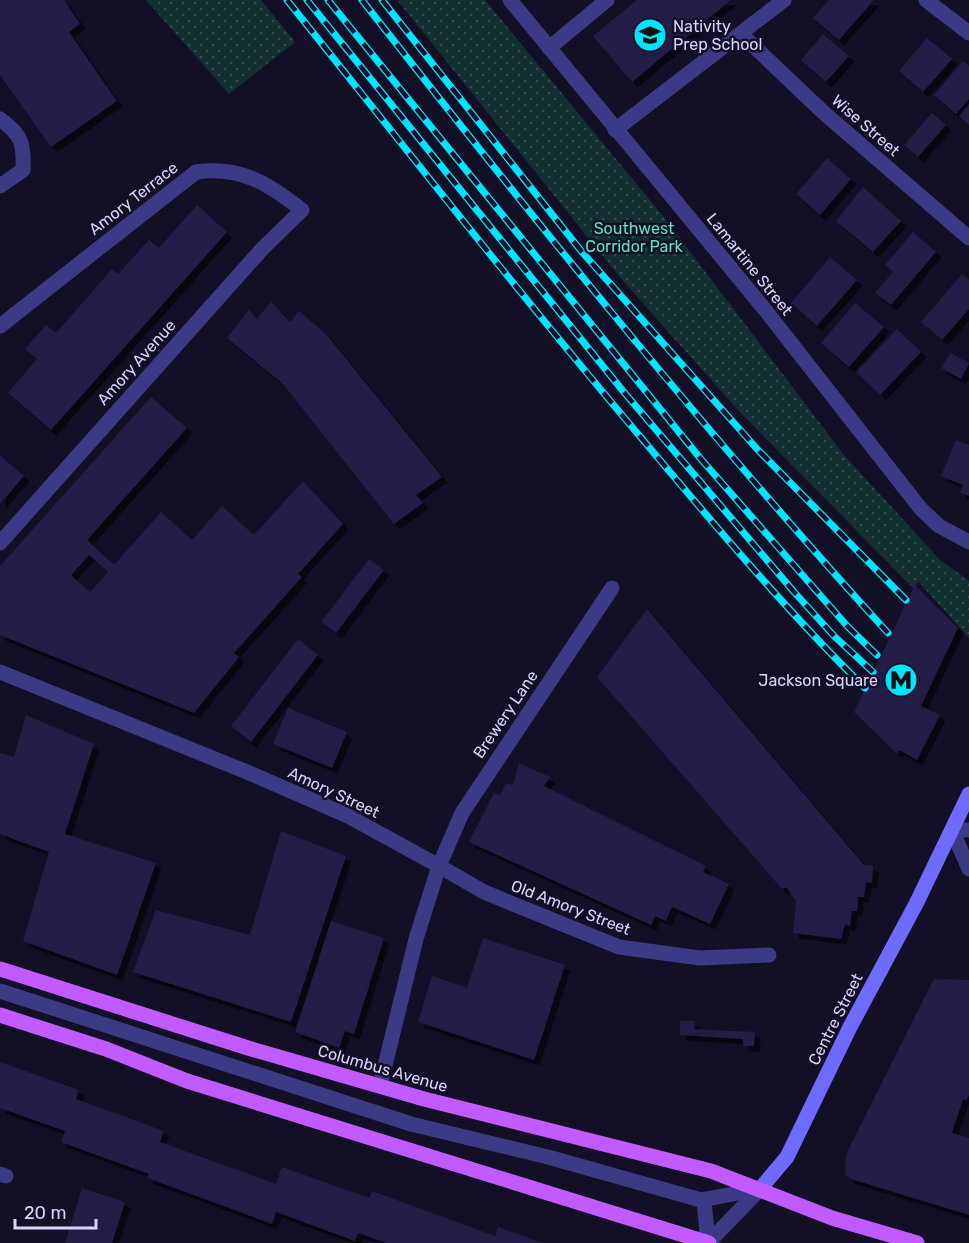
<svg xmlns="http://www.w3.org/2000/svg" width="969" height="1243" viewBox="0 0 969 1243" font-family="Rubik,sans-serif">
<defs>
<pattern id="park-dots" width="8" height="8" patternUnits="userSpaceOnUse" patternTransform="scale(1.5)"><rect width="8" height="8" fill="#12302f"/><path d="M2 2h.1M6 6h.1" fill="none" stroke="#344d4e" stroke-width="1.8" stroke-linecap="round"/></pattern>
<filter id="shadow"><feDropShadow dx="5.5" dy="5.5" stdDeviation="0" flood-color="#0009"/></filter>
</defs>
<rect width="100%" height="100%" fill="#130f26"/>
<g fill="url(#park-dots)">
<path d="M146 0H261L295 42 229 94Z"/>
<path d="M397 0H485L663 216 844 455 940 560 969 581V638L918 581 914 589 737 409 623 281Z"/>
</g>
<g fill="#241b47" fill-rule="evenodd" filter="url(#shadow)">
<path d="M0 0H64L80 24 69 32 117 101 51 147 0 75Z"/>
<path d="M637 0H731L632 82 593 36Z"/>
<path d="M829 0H874L839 40 813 18Z"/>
<path d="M823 34 849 56 826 82 801 60Z"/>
<path d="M927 38 952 59 923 92 899 71Z"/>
<path d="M963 61 969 66V99L956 114 934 95Z"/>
<path d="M969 104V125L959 116Z"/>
<path d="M932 113 946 125 918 157 904 145Z"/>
<path d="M827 158 851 179 820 215 796 194Z"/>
<path d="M863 187 901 221 873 252 836 221Z"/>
<path d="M197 205 227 232 51 430 8 393 37 359 25 349 46 325 56 333 112 269 118 274 149 240 159 248Z"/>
<path d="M913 232 936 252 891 305 875 293 893 272 885 265Z"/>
<path d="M830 257 857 280 817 326 791 303Z"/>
<path d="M962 274 969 280V309L942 340 921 322Z"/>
<path d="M271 302 290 322 299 311 326 334 442 477 416 495 423 503 394 524 283 384 227 338 249 310 257 319Z"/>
<path d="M855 303 884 327 849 367 821 343Z"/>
<path d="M897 329 921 352 880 395 856 372Z"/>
<path d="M950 353 969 363 961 379 941 368Z"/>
<path d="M151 397 187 428 87 540 114 565 161 512 192 540 222 506 254 535 303 481 343 524 298 574 302 577 234 653 239 657 194 713 0 635V566ZM89 555 108 572 90 592 71 575Z"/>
<path d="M956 440 969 445V496L960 493 963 485 941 476Z"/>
<path d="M0 456 24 476 0 504Z"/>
<path d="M369 559 384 570 336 633 321 622Z"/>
<path d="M915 585 958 628 921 706 940 715 917 760 899 750 897 754 854 712Z"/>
<path d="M647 609 864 865 873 866 872 883 866 882 864 897H858L857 911H852L850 926 845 925 841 939 793 933 796 901 786 887 782 889 597 677Z"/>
<path d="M298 639 318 655 251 742 231 726Z"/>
<path d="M288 708 347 732 332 768 273 744Z"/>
<path d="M26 715 94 744 65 834 156 863 117 975 23 941 49 852 0 834V753L14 757Z"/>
<path d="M519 763 550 777 544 786 706 866 703 872 729 884 710 924 672 907 666 921 655 916 651 925 469 842 494 793 500 795 506 783 513 785Z"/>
<path d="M281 831 346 856 291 1022 133 972 156 910 250 935Z"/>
<path d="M331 921 384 938 354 1034 345 1031 339 1048 295 1032Z"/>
<path d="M483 938 565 965 534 1060 418 1022 432 976 467 988Z"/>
<path d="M934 979 969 980V1095L966 1101 963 1099 952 1133 969 1138V1215L851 1179 845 1174 846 1155Z"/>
<path d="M680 1021H695L694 1029 755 1032 754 1046H743V1039L680 1035Z"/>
<path d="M0 1062 79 1090 76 1099 164 1131 160 1142 276 1184 282 1167 369 1198 372 1191 495 1236 498 1227 542 1243H386L358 1233 355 1241 276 1212 272 1224 147 1178 149 1174 61 1142 65 1131 0 1108Z"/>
<path d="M82 1188 125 1202 112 1243H65Z"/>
</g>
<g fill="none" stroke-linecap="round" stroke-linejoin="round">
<g stroke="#3d3a85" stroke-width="15">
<path d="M0 119C22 135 24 143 23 170L0 186"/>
<path d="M969 830H952L969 869"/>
<path d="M0 991 411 1124 548 1157 701 1200 760 1189"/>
<path d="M704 1201 708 1243"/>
</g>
<g stroke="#3d3a85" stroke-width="15">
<path d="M926 0 969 33"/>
<path d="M742 35 824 113 969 238"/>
<path d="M549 48 607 0"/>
<path d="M615 130 784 0"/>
<path d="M0 326 196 172C240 166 268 183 302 210L263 248 0 543"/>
<path d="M612 588 462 813 439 866 484 892 619 947 700 958 769 955"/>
<path d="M0 1174 6 1176"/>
</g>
<g stroke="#3d3a85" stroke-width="15">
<path d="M510 0 766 311 921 509 939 526 969 542"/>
<path d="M0 672 247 772 346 815 439 866 416 939 380 1086"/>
<path d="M708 1243 760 1189"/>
</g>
<path stroke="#6f6bff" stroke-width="15" d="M760 1189 787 1157 850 1027 916 904 969 794"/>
<g stroke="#c25bff" stroke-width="15">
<path d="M0 969 248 1048 424 1099 711 1171 832 1218 917 1243"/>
<path d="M0 1015 106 1049 187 1081 709 1243"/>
</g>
<defs>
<g id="rail">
<path d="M287 0C403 145 518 292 638 434 711 521 784 608 865 688"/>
<path d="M307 0 623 391 795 593 834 636 873 672"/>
<path d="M328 0 700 458 848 627 877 655"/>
<path d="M362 0C531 216 703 430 888 633"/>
<path d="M382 0 582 252 758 450 906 600"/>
</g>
</defs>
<use href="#rail" stroke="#00e5ff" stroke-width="7"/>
<use href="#rail" stroke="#130f26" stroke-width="4.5" stroke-dasharray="14" stroke-linecap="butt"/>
</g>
<defs>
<symbol id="school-disc" viewBox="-11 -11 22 22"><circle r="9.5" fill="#00e5ff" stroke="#130f26"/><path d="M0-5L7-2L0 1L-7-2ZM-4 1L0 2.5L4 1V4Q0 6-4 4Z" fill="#111"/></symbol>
<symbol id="metro-disc" viewBox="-11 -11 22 22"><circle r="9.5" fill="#00e5ff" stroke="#130f26"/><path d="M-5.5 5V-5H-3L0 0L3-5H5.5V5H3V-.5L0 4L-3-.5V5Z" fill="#111"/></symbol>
</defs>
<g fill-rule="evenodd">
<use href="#school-disc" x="631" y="16" width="38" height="38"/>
<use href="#metro-disc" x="882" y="661" width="38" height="38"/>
</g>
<g text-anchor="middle" stroke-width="5" stroke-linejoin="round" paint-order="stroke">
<g font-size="16" fill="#d9d4ff" stroke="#130f26" text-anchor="start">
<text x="673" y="32">Nativity<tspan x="673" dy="18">Prep School</tspan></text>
<text x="878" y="686" text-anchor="end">Jackson Square</text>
</g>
<g font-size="16" fill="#d9d4ff" stroke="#130f26">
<text transform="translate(866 125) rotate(41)" y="6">Wise Street</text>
<text transform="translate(133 198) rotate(-38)" y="6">Amory Terrace</text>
<text transform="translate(750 264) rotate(51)" y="6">Lamartine Street</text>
<text transform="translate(136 362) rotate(-48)" y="6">Amory Avenue</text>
<text transform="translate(505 714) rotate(-56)" y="6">Brewery Lane</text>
<text transform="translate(334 792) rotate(25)" y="6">Amory Street</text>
<text transform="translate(571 907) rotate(21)" y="6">Old Amory Street</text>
<text transform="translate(835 1019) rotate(-63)" y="6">Centre Street</text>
<text transform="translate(383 1068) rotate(16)" y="6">Columbus Avenue</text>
</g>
<g font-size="16" fill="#5fe0c0" stroke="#130f26">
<text x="634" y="234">Southwest<tspan x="634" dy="18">Corridor Park</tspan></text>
</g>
</g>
<path d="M15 1219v9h81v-9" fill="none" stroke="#d9d4ff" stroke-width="3"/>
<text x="24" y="1219" font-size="18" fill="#d9d4ff" stroke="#130f26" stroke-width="4.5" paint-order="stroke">20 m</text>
</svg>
